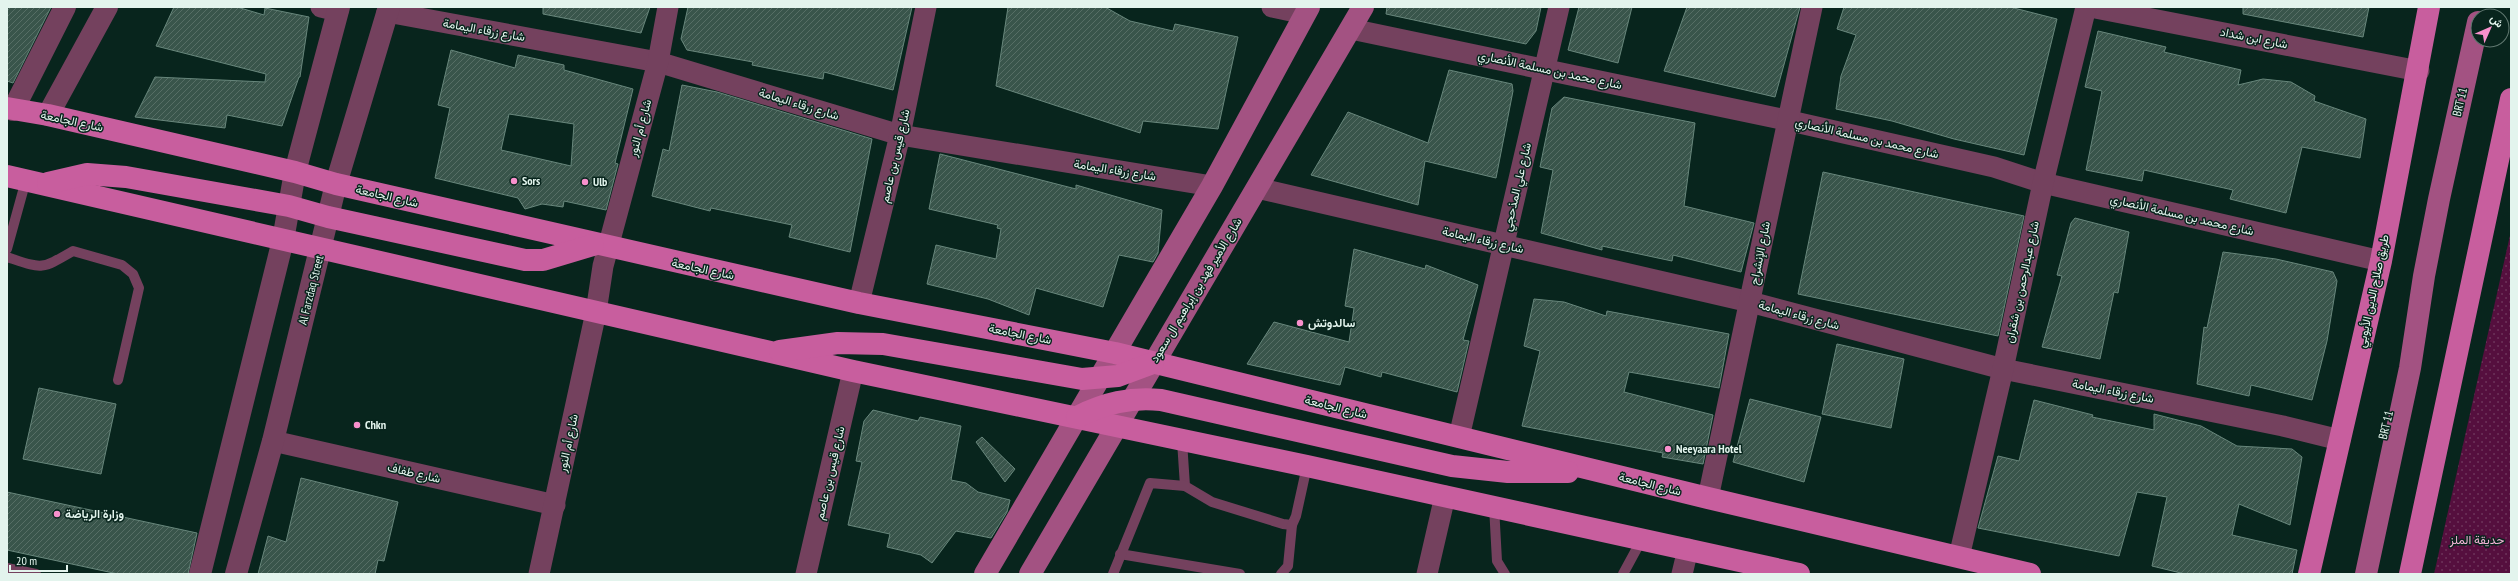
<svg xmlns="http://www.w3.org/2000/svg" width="2518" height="581" viewBox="0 0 2518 581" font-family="'PT Sans Narrow',Vazirmatn,sans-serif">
<defs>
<pattern id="grass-dots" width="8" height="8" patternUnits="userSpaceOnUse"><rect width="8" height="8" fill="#550f3e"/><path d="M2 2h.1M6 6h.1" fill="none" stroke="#6d335a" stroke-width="1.8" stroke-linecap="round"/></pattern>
<pattern id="building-hatch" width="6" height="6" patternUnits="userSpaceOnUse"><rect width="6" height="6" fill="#39554b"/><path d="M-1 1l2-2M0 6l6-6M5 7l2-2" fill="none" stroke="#566e65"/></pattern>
</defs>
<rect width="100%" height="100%" fill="#08251d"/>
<path fill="url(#grass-dots)" d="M2511 231V574H2434Z"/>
<g fill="url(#building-hatch)" stroke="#68877c" fill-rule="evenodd">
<path d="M7 7H51L13 83 7 81Z"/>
<path d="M174 7H237L264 15 265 8 309 17 300 77H299L282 126 227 115 225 128 135 117 155 77 265 82 266 74 156 46Z"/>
<path d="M543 7H650L641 33 543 14Z"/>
<path d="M688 7H912L893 90 824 72 823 79 752 65 753 62 687 50 681 39Z"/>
<path d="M1008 7H1105L1130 21 1173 31 1175 24 1238 37 1218 129 1143 121 1140 133 996 86Z"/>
<path d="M1387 7H1541L1536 31 1526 44 1386 14Z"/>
<path d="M1579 7H1632L1618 63 1568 50Z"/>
<path d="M1687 7H1800L1775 97 1664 71Z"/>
<path d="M1844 7H2010L2057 19 2024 155 1954 139 1892 121 1836 109 1841 76 1856 35 1837 29Z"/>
<path d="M2243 7H2369L2363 37 2243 14Z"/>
<path d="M2098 31 2166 47 2164 52 2241 70 2238 85 2263 79 2291 82 2315 96 2314 101 2366 119 2360 158 2302 147 2286 213 2230 199 2233 190 2144 170 2142 181 2086 170 2102 91 2085 87Z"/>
<path d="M451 50 515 68 518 55 564 65V70L633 89 615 163 618 164 606 210 564 201 563 207 542 204 525 209 518 198 435 178 450 108 438 105ZM509 114 574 124 571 166 501 150Z"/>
<path d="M1449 70 1512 84 1513 91 1496 178 1425 161 1418 205 1311 175 1348 112 1428 143Z"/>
<path d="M682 85 717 92 872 139 850 252 789 237 792 225 711 208 710 211 652 196 663 149 669 151Z"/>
<path d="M1564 97 1695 123 1684 206 1754 223 1741 272 1673 255 1672 261 1602 246V250L1541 233 1553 170 1540 167 1552 108Z"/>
<path d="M940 154 1076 189V185L1162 210 1158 253 1153 262 1119 255 1103 307 1036 288 1029 315 988 299 927 284 936 245 996 259 1001 229 997 228 998 225 929 209Z"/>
<path d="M1823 172 2024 216 1998 336 1798 294Z"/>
<path d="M2075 218 2129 232 2118 293 2114 292 2100 359 2042 347 2062 276 2057 275 2071 223Z"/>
<path d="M1354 249 1425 269 1426 265 1478 285 1463 340 1469 341 1457 392 1382 372 1381 377 1345 367 1340 385 1247 364 1274 322 1349 342 1354 308 1345 306Z"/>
<path d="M2223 252 2276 259 2333 272 2337 281 2327 341 2312 400 2251 385 2249 396 2197 384 2204 327 2207 328Z"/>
<path d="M1534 299 1564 302 1606 316 1607 311 1729 334 1719 388 1629 372 1624 392 1713 415 1703 464 1662 457 1663 453 1522 426 1540 351 1524 346Z"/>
<path d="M1837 344 1904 359 1891 428 1822 414Z"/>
<path d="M39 388 116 404 101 474 23 459Z"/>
<path d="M1750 399 1821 417 1804 482 1733 462Z"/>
<path d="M2034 400 2093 415 2092 417 2154 430V414L2201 426 2237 446 2292 449 2302 457 2290 525 2239 504 2232 535 2297 550 2292 574H2185L2152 566 2167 497 2137 492 2119 556 1978 528 1998 456 2019 461Z"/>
<path d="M873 410 918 421 920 417 961 426 951 480 966 483 978 492 1010 500 1007 512 991 538 956 531 932 563 921 555 887 547 890 534 848 525 862 462 856 461 864 421Z"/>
<path d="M982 437 1015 469 1005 482 976 442Z"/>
<path d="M301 478 398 502 384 561 378 560 375 574H258L268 536 286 542Z"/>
<path d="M7 492 197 533 188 574H118L7 550Z"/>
</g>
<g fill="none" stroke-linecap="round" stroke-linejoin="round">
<g stroke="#74415e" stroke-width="10">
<path d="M7 249 26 180"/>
<path d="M7 257C43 269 40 270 73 251L122 265 133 274 139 288 118 380"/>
<path d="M1182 441 1185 486 1212 502 1283 524 1292 525 1296 516 1307 466"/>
<path d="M1494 506 1497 561 1505 574"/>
<path d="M1120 554 1240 574"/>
<path d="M7 568 36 574"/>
<path d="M1113 574 1150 483 1185 486"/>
<path d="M1281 574 1288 566 1292 525"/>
<path d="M1623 574 1642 539"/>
</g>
<g stroke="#74415e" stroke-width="21">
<path d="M321 7 338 11"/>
<path d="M1272 7 1305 14"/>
<path d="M2090 7 2419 71"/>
<path d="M387 12 658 62 900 135 1212 186"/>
<path d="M1351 29 1786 120 1994 167 2043 183 2381 261"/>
<path d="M1257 188 1750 302 2003 369 2283 426 2340 440"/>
<path d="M859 303 900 135 926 7"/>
<path d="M1459 437 1559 7"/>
<path d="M273 441 555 505"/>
<path d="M1708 498 1812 7"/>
<path d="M1959 557 2003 369 2043 183 2086 7"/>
<path d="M539 574 596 312 603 266 658 62 668 7"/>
<path d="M806 574 853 371"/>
<path d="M1427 574 1445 496"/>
<path d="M1682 574 1688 549"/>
</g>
<g stroke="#74415e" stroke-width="22">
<path d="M13 110 65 7"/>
<path d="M48 115 107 7"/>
<path d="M200 574 283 240 295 172 339 7"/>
<path d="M236 574 273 441 336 184 389 7"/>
</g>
<g stroke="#a35282" stroke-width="22">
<path d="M985 574 1212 186 1309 7"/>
<path d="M1030 574 1363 7"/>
<path d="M2366 574 2410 368 2424 276 2439 199 2478 22"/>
</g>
<g stroke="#c85e9e" stroke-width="22">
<path d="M7 108 48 115 295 172 336 184 859 303 1115 353 1708 498 2030 574"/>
<path d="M7 176 853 371 1307 466 1799 574"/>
<path d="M48 183 87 174 126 177 289 206 328 217 525 260H543L593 245"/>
<path d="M780 351 838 343 883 344 1082 379 1118 376 1153 363"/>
<path d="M1077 417C1105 403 1130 397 1161 400L1452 466 1508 472H1568"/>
<path d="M2309 574 2381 261 2429 7"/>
<path d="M2410 574 2511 99"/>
</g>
</g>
<g fill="#f890cc" stroke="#08251d" stroke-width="1.5">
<circle cx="514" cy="181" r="4"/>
<circle cx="585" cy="182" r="4"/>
<circle cx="1300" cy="323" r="4"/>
<circle cx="357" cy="425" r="4"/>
<circle cx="1668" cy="449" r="4"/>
<circle cx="57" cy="514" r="4"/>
</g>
<g text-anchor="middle" stroke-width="3" stroke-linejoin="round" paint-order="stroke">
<g font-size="12" fill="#e3f4ed" stroke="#08251d">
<text transform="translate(484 30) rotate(10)" y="4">شارع زرقاء اليمامة</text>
<text transform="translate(2254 38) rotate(11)" y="4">شارع ابن شداد</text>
<text transform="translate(1550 70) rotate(12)" y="4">شارع محمد بن مسلمة الأنصاري</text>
<text transform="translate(2460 102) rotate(-77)" y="4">BRT 11</text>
<text transform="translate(799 104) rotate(17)" y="4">شارع زرقاء اليمامة</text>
<text transform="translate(72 121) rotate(12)" y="4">شارع الجامعة</text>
<text transform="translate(640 128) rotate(-75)" y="4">شارع أم النور</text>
<text transform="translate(1867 138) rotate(13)" y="4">شارع محمد بن مسلمة الأنصاري</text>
<text transform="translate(895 156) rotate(-77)" y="4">شارع قيس بن عاصم</text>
<text transform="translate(1115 170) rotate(9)" y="4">شارع زرقاء اليمامة</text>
<text transform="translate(1517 187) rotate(-77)" y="4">شارع علي المذحجي</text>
<text transform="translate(387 196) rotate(13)" y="4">شارع الجامعة</text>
<text transform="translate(2182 215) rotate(13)" y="4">شارع محمد بن مسلمة الأنصاري</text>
<text transform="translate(1483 240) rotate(13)" y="4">شارع زرقاء اليمامة</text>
<text transform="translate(1760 253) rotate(-79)" y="4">شارع الإنشراح</text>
<text transform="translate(703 269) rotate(12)" y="4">شارع الجامعة</text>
<text transform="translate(2022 282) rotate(-78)" y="4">شارع عبدالرحمن بن شقران</text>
<text transform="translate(311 290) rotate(-76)" y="4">Al Farzdaq Street</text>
<text transform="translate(1196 290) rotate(-59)" y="4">شارع الأمير فهد بن إبراهيم ال سعود</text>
<text transform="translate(2373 291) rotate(-78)" y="4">طريق صلاح الدين الأيوبي</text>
<text transform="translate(1799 315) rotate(15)" y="4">شارع زرقاء اليمامة</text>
<text transform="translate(1020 334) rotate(11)" y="4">شارع الجامعة</text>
<text transform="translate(2113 391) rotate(11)" y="4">شارع زرقاء اليمامة</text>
<text transform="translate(1336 407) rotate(14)" y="4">شارع الجامعة</text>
<text transform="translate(2386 425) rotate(-77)" y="4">BRT 11</text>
<text transform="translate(568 443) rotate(-78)" y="4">شارع أم النور</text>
<text transform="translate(414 473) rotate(13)" y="4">شارع طفاف</text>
<text transform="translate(830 473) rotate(-77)" y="4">شارع قيس بن عاصم</text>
<text transform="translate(1650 484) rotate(14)" y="4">شارع الجامعة</text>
</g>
<g font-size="12" font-weight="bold" fill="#e3f4ed" stroke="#08251d" text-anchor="start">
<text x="522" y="185">Sors</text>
<text x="593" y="186">Ulb</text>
<text x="1308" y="327">سالدوتش</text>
<text x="365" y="429">Chkn</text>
<text x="1676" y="453">Neeyaara Hotel</text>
<text x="65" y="518">وزارة الرياضة</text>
</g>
<g font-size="12" fill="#f7b5d9" stroke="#08251d">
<text x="2477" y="544">حديقة الملز</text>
</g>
</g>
<rect width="2518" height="581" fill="none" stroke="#e3f4ed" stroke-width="16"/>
<g transform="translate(2490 28) rotate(45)"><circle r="19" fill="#08251d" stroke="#607870"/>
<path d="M0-3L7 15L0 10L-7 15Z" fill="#f890cc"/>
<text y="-6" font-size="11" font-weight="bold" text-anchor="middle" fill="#e3f4ed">ش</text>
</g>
<path d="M10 565v6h57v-6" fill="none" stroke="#e3f4ed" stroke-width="2"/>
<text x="16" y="565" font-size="12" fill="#e3f4ed" stroke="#08251d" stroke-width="3" paint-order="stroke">20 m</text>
</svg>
